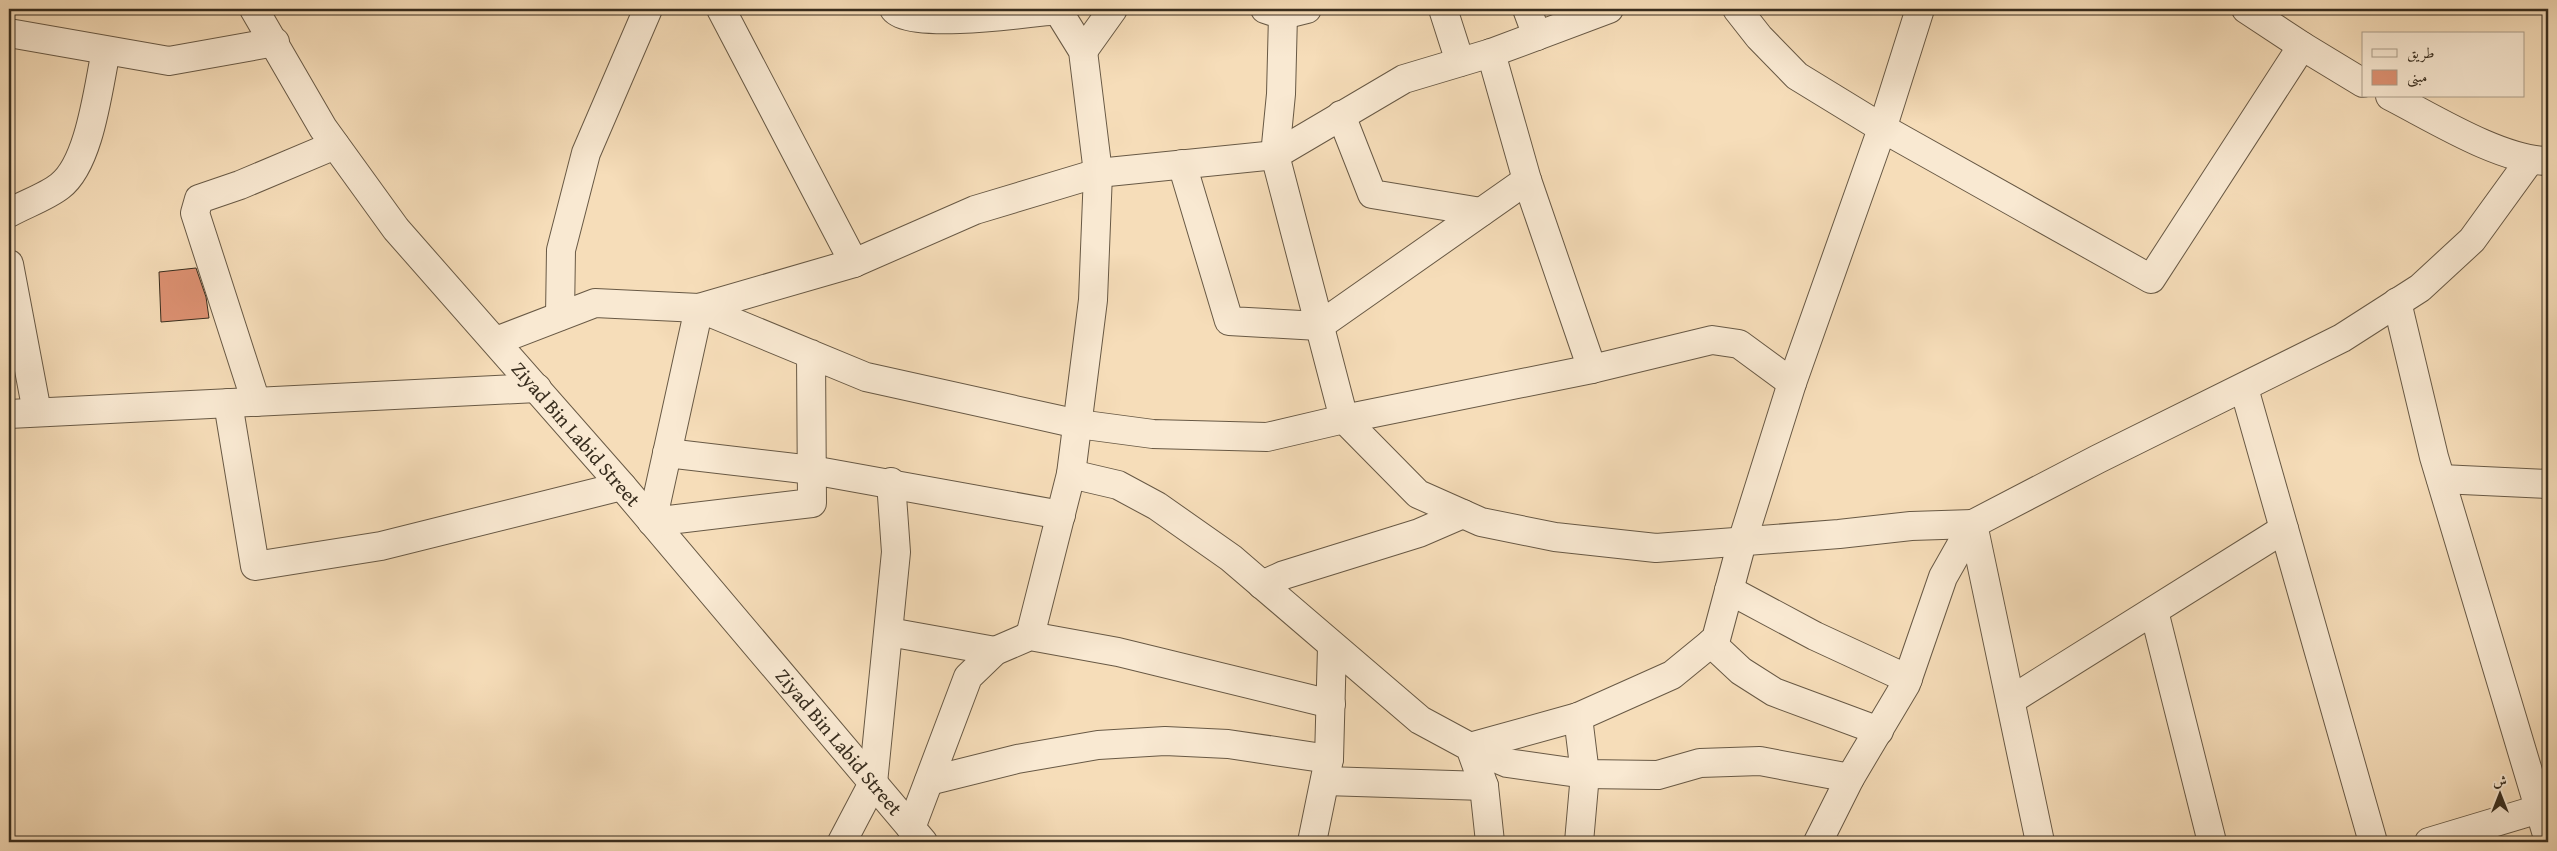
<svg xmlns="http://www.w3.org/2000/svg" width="2557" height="851" viewBox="0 0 2557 851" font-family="'Gentium Book Plus',Amiri,serif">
<rect width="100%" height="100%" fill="#f6ddb9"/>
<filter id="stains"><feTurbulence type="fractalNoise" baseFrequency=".004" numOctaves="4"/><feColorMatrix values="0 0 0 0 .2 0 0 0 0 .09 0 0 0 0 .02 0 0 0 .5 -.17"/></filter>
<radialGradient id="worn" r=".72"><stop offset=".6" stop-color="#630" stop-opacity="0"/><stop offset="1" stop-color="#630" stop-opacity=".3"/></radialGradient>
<path fill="#dd9172" stroke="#382d1e" d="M196 268 206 297 209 318 161 322 159 272Z"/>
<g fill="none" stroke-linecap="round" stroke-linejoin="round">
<defs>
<g id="minor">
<path d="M254 9 323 128 396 229 622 486 923 842"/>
<path d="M721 9 854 263"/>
<path d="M894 9C910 30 1029 13 1057 10"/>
<path d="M1265 9 1283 15 1281 94 1275 155 1344 419 1418 494 1481 522 1555 537 1656 548 1839 534 1911 526 1973 524 2040 842"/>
<path d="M1443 9 1460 62"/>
<path d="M1527 9 1537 36"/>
<path d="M1737 9 1759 37 1797 76 1882 128 2151 279 2302 46"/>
<path d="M2246 9 2302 46 2363 83"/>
<path d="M1283 15 1307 9"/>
<path d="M9 33 169 61 275 42"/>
<path d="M1083 51 1113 9"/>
<path d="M1491 53 1527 180 1592 369"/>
<path d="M2390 96C2433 118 2500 160 2547 161"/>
<path d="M1341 115 1372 194 1481 212"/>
<path d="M1182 164 1229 321 1319 326 1527 180"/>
<path d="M9 213C25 204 46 197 60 186 90 163 98 88 106 51"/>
<path d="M9 264 37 412"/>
<path d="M2397 302 2434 457 2548 838"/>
<path d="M560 316 561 250 586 153 648 9"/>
<path d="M496 341 595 303 699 308 854 263 975 210 1098 173 1275 155 1404 79 1491 53 1609 9"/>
<path d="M811 354 812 503 652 522 699 308 866 377 1078 424 1153 434 1267 437 1344 419 1592 369 1712 340 1739 344 1792 383"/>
<path d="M2244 388 2373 842"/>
<path d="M256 402 195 213 199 199 240 185 335 145"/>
<path d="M228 403 255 566 381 546 622 486"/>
<path d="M9 414 537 388"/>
<path d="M667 453 812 470 1061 515"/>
<path d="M1071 474 1118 485 1157 506 1231 558 1420 720 1470 747 1484 786 1490 842"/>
<path d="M2441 479 2548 484"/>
<path d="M1262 585 1284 575 1419 533 1463 514"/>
<path d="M1729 590 1815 636 1908 679"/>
<path d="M2154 611 2212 842"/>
<path d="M889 632 995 651"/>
<path d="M1030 636 1071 474 1093 300 1098 173 1083 51 1057 9"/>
<path d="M1711 643 1741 671 1774 692 1879 731"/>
<path d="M2011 700 2284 529"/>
<path d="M1578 717 1585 774 1579 842"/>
<path d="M1470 747 1578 717 1672 675 1716 639 1742 542 1792 383 1884 123 1920 9"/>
<path d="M1470 747 1507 763 1585 774 1658 775 1700 763 1760 761 1850 778"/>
<path d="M929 781 1017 759 1098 745 1165 741 1228 744 1329 759"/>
<path d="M1325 781 1484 786"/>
<path d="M911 828 968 677 995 651 1030 636 1118 652 1331 704"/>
<path d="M842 842 873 783 896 552 891 482"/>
<path d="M1312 842 1329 759 1332 647"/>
<path d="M1818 842 1850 778 1906 684 1943 577 1973 524 2098 459 2342 338 2420 288 2472 240 2530 160"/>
<path d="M2429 842 2539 809"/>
</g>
</defs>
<use href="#minor" stroke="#685945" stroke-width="30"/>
<use href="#minor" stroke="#f9e9d2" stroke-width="28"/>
</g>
<g text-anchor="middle" stroke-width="5" stroke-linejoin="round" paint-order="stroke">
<g font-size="20" fill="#382d1e" stroke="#f9e9d2">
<text transform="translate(576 434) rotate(49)" y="7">Ziyad Bin Labid Street</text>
<text transform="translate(839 742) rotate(50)" y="7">Ziyad Bin Labid Street</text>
</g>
</g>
<rect width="2557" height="851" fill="none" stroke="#f6ddb9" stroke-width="30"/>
<rect x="10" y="10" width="2537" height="831" fill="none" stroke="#382d1e" stroke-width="2.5"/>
<rect x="15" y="15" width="2527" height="821" fill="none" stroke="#382d1e"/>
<rect x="2362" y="32" width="162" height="65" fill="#f9e9d2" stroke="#ac9e8a"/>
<rect x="2372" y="49" width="25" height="8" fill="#f9e9d2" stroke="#ac9e8a"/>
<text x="2407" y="58" font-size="15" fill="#382d1e">طريق</text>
<rect x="2372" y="70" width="25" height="15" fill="#dd9172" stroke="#ac9e8a"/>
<text x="2407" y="82" font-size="15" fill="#382d1e">مبنى</text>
<g transform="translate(2500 794)" stroke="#f9e9d2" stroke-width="4" paint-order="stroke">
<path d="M0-4L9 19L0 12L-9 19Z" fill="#382d1e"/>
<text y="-8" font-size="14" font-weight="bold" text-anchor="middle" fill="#382d1e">ش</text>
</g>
<rect width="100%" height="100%" filter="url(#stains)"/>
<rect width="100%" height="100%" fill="url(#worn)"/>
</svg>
